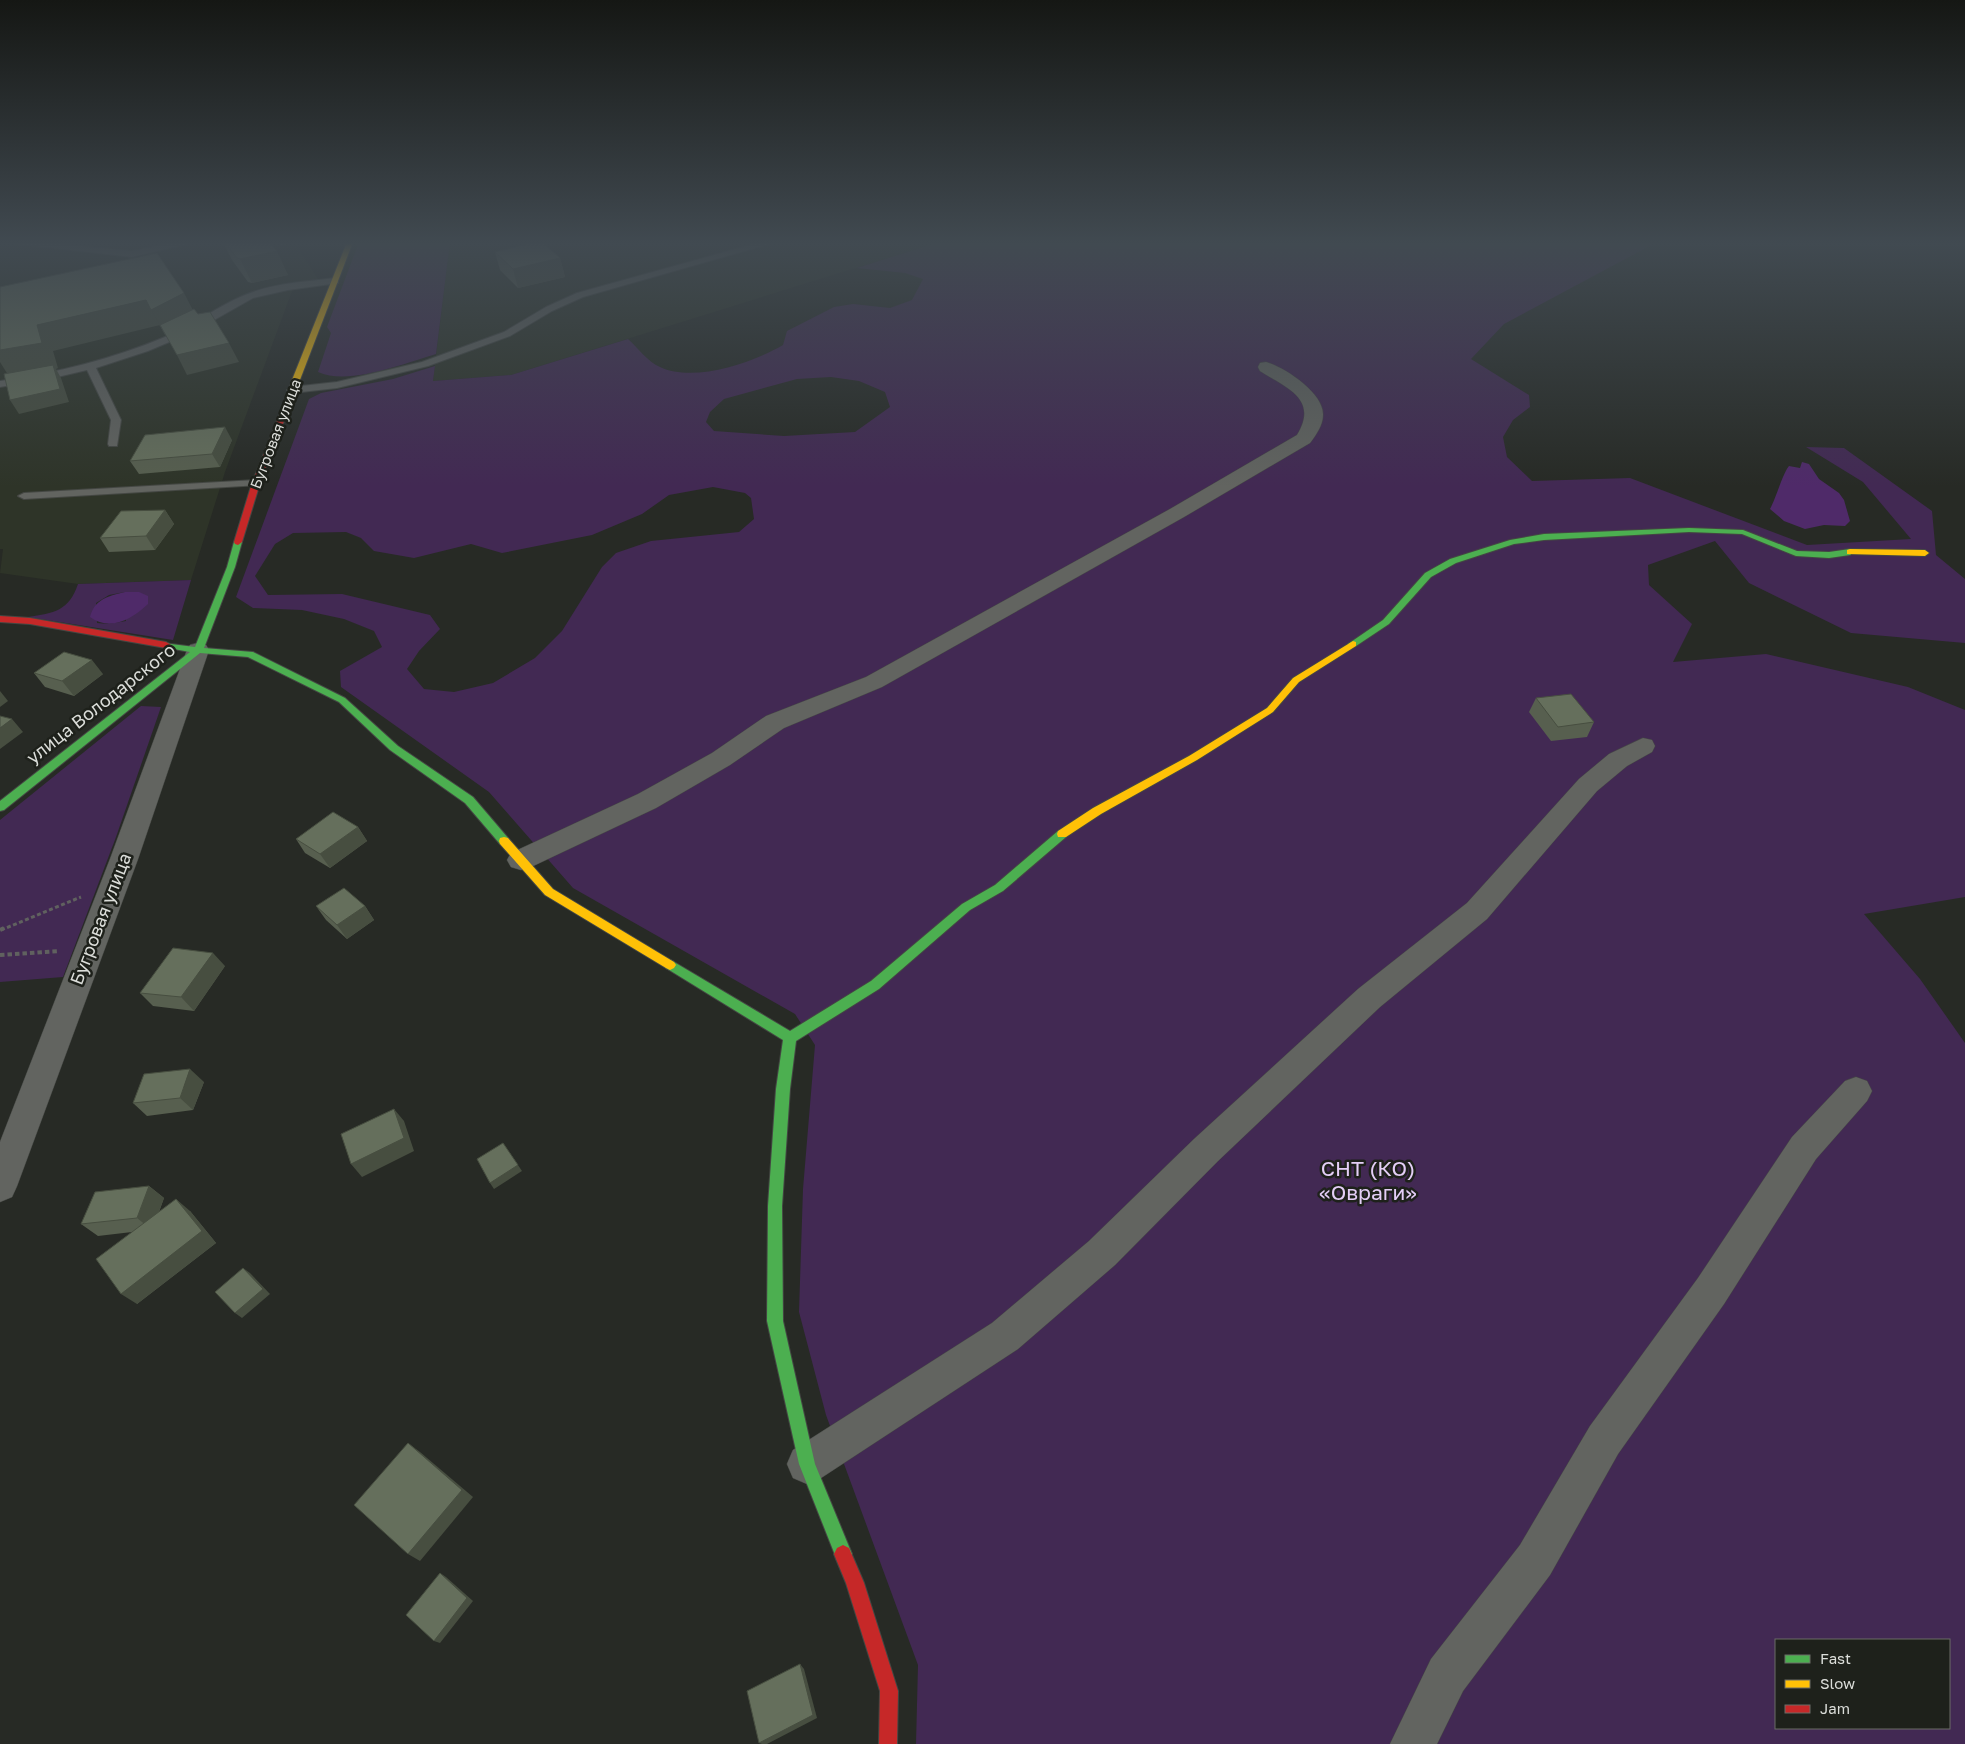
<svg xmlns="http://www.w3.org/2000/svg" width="1965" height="1744" viewBox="0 0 1965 1744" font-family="'Golos Text',sans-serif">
<rect width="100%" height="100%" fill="#272a25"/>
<g fill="#2e3428">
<path d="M0 242H294L318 279 295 283 225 472 191 580 78 584 0 573 3 549H0Z"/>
<path d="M450 242H939L511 375 433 381Z"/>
</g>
<g fill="#422953" fill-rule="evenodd">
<path d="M359 242H450L436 354C405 363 349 386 318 372L331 333 327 327Z"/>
<path d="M939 242H1657L1504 324 1471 359 1529 395 1530 407 1513 420 1503 437 1507 457 1532 481 1630 478 1807 545 1911 539 1863 482 1806 447 1844 448 1932 511 1936 555 1965 579V643L1851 633 1749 583 1715 541 1648 565 1649 585 1692 624 1673 662 1766 654 1908 687 1965 710V897L1864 914 1920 979 1965 1043V1744H916L918 1665 826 1415 799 1312 803 1189 815 1045 795 1014 573 888 489 792 341 687 340 671 382 647 374 631 344 619 302 610 253 608 236 597 309 399 321 393 393 379 435 366 433 381 511 375 628 339C637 347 648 362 660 367 694 383 752 363 783 345L787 331 834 307 853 304 890 308 912 300 923 279 905 273 857 268ZM831 377 859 381 885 392 890 407 855 432 784 436 714 431 706 422 710 412 724 399 797 379ZM713 487 745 493 751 498 754 519 739 532 651 541 616 553 602 567 562 631 535 658 493 683 454 692 424 689 407 669 419 651 440 629 430 615 342 594 268 595 255 576 275 544 293 533 346 532 361 538 374 551 414 558 471 544 502 553 592 535 642 514 669 495ZM1776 1640H1949V1728H1776Z"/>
<path d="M191 580 173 640 28 617C54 613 69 611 78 584ZM125 592 126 621 108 624 97 623 96 603 109 595Z"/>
<path d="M141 706 161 707 116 837 63 977 0 982V820Z"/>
</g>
<g fill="#4f2a69">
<path d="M1802 462 1809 464 1819 479 1839 493 1844 500 1850 521 1845 526 1824 525 1805 529 1784 521 1770 509C1776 498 1783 473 1789 466L1800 468Z"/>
<path d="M125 592H139L148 596V604C132 619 110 632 90 617 95 599 108 596 125 592Z"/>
</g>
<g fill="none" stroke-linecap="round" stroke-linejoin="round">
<defs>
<g id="lane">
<path d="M1 242H36L132 251 177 242H196L132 257Z"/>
<path d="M761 242H776L583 297 552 311 510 336 428 366 337 388 292 393 287 390 292 387 337 382 422 362 504 332 546 307 577 293Z"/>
<path d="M335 278 338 279V283L288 290 253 298 193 332 148 351 96 368 121 420 117 446H109L108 444 111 420 87 370 49 379 0 387V381C57 373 112 359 165 337 193 326 217 306 245 295 273 283 305 282 335 278Z"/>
<path d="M256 480 260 481V485L24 499 18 496 24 493Z"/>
</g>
<g id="street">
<path d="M1266 362C1284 367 1324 393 1323 415 1323 425 1316 435 1310 443L1184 517 882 687 784 728 730 765 656 808 531 867 521 870 511 867 507 860 511 853 638 794 712 753 766 716 866 677 1170 509 1297 435C1319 399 1287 388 1260 371L1258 367 1260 363Z"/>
<path d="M198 643 206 645 209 650 138 859 17 1186 12 1197 0 1202V1142L110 859 187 650 190 645Z"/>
<path d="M1643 738 1652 740 1655 746 1652 752 1627 766 1597 791 1487 919 1380 1007 1218 1161 1115 1265 1018 1349 821 1478 807 1484 793 1478 787 1464 793 1450 992 1323 1089 1241 1194 1139 1358 989 1467 903 1579 779 1609 754Z"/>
<path d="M1856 1077 1867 1081 1872 1091 1867 1101 1816 1159 1724 1304 1618 1454 1550 1575 1463 1691 1437 1744H1390L1431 1659 1520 1545 1590 1426 1698 1278 1792 1137 1845 1081Z"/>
</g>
<g id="fast">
<path d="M1689 528 1743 530 1797 551 1829 552 1850 549 1854 552 1850 555 1829 558 1796 556 1742 534 1689 532 1544 540 1514 544 1456 563 1431 577 1389 624 1356 646H1350L1348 644 1383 620 1425 573 1450 559 1510 540 1544 534Z"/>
<path d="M238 539 242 542 235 567 204 648 253 652 345 698 398 746 473 797 508 838 509 841 508 844H500L465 803 390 750 339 702 248 657 200 653 4 810 0 811V801L190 652 163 647V643L195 647 227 567 234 542Z"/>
<path d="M1062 830 1067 834 1066 837 1003 891 970 910 879 989 796 1041 790 1089 782 1206 783 1321 815 1464 852 1554 849 1560 843 1563 837 1560 799 1464 767 1321 768 1206 776 1089 783 1040 666 968 664 965 666 962 670 960 674 962 790 1031 871 981 962 904 995 885 1058 831Z"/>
</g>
<g id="slow">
<path d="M347 242H353L298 385 292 386 290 385Z"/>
<path d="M1850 549 1925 550 1929 553 1925 556 1847 554V550Z"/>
<path d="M1353 641 1356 642V646L1299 682 1273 712 1197 760 1101 814 1066 837H1058L1057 834 1058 831 1093 808 1189 756 1267 708 1293 678Z"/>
<path d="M504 837 508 838 553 889 674 962 676 965 674 968 670 970 666 968 545 895 500 844 499 841 500 838Z"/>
</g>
<g id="jam">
<path d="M292 384 298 385 260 483 242 542 238 545 235 544 234 542 252 483Z"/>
<path d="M0 616 30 618 166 642 171 645 166 648 30 624 0 622Z"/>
<path d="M843 1545 849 1548 864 1583 898 1691 897 1744H879L880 1691 846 1583 834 1554 837 1548Z"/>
</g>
</defs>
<use href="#lane" stroke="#444743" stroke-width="2"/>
<use href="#street" stroke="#444743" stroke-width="1"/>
<use href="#fast" stroke="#444743" stroke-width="2"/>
<use href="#slow" stroke="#444743" stroke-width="2"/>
<use href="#jam" stroke="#444743" stroke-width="2"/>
<path stroke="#60615f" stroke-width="2" stroke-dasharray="2 1" stroke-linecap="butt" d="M281 245 292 242"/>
<path stroke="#60615f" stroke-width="3" stroke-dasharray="4 2.5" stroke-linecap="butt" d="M1 930 81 897"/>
<g stroke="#60615f" stroke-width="4" stroke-dasharray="4.5 3" stroke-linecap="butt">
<path d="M0 930 4 928"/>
<path d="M0 955 59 951"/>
</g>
<use href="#lane" fill="#626460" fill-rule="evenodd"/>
<use href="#street" fill="#626460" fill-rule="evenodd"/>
<use href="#fast" fill="#4caf50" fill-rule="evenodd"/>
<use href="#slow" fill="#ffc107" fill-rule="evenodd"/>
<use href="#jam" fill="#c62828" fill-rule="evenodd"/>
</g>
<g fill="#575f4f">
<path d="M223 242H268L288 275 252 283 248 282 232 260Z"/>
<path d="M495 252 560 258 565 277 518 288 500 270Z"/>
<path d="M232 440 220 467 139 474 130 461Z"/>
<path d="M165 510 174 524 155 550 109 552 100 538Z"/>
<path d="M34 673 103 674 74 696 45 687Z"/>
<path d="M1536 698 1594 722 1587 737 1551 741 1529 712Z"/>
<path d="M358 827 367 841 330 868 305 853 296 839Z"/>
<path d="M316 906H365L374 920 347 939 326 920Z"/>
<path d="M225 966 194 1011 153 1006 140 993Z"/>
<path d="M204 1082 193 1110 147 1116 133 1103Z"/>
<path d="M149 1186 164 1198 159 1212 190 1211 216 1243 137 1304 132 1232 98 1236 81 1224Z"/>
</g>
<g fill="#474e40">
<path d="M277 251 288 275 252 283 240 259Z"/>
<path d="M560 258 565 277 518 288 513 269Z"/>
<path d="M184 293 197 318 165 335 151 310Z"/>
<path d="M146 300 160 325 53 351 58 368 56 369 61 378 69 402 19 414 10 400V378L0 362V350L37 325Z"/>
<path d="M229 343 239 362 187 375 177 355Z"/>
<path d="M225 427 232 440 220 467 212 454Z"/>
<path d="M165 510 174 524 155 550 146 536Z"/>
<path d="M92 660 103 674 74 696 62 681Z"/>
<path d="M0 691 8 701 0 707Z"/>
<path d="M12 719 23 732 0 749V728Z"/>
<path d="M358 827 367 841 330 868 320 854Z"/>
<path d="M365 906 374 920 347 939 337 925Z"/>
<path d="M213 953 225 966 194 1011 181 997Z"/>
<path d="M190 1069 204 1082 193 1110 180 1098Z"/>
<path d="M394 1109 404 1121 414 1151 362 1177 351 1164Z"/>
<path d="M503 1143 522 1171 494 1189 490 1183Z"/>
<path d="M149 1186 164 1198 152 1230 137 1218Z"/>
<path d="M176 1199 190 1211 216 1243 137 1304 121 1294Z"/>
<path d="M243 1268 250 1273 270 1294 242 1318 235 1313Z"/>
<path d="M408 1443 420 1452 473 1497 420 1561 408 1554Z"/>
<path d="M440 1573 446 1577 473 1601 440 1643 434 1641Z"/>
<path d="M800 1664 804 1669 817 1718 767 1744H762L759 1743Z"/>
</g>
<g fill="#656f5c" stroke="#474e40">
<path d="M225 242H268L277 251 240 259 237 258Z"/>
<path d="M536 242H542L560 258 513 269 495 252Z"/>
<path d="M157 253 184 293 151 310 146 300 37 325 42 343 0 350V287Z"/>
<path d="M194 309 198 314 210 312 229 343 177 355 160 325Z"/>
<path d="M53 365 60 389 10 400 4 374Z"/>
<path d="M225 427 212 454 130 461 145 435Z"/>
<path d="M165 510 146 536 100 538 121 511Z"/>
<path d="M64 652 92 660 62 681 34 673Z"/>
<path d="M1571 694 1594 722 1558 727 1536 698Z"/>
<path d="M0 716 12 719 0 728Z"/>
<path d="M333 812 358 827 320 854 296 839Z"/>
<path d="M344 888 365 906 337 925 316 906Z"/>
<path d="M173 948 213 953 181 997 140 993Z"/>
<path d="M190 1069 180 1098 133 1103 144 1074Z"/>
<path d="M394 1109 404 1138 351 1164 341 1134Z"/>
<path d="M503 1143 518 1165 490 1183 477 1159Z"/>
<path d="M149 1186 137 1218 81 1224 95 1192Z"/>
<path d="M176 1199 202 1231 121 1294 96 1259Z"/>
<path d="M243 1268 263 1289 235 1313 215 1292Z"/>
<path d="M408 1443 462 1490 408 1554 354 1505Z"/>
<path d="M440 1573 467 1598 434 1641 406 1615Z"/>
<path d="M800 1664 813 1715 759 1743 747 1691Z"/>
</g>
<linearGradient id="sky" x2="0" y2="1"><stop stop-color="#151714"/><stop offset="0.5" stop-color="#414a51"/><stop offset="1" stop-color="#414a51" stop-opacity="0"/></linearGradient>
<rect width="1965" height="487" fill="url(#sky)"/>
<g text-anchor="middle" stroke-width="5" stroke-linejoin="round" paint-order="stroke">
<g font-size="15" fill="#dbddd9" stroke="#1e211b">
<text transform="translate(276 434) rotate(-69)" y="5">Бугровая улица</text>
</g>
<g font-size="18" fill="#dbddd9" stroke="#1e211b">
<text transform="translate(101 704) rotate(-38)" y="6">улица Володарского</text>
<text transform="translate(101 919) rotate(-69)" y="6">Бугровая улица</text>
</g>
<g font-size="21" fill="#e4cef7" stroke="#1e211b">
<text x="1368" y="1176">СНТ (КО)<tspan x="1368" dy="24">«Овраги»</tspan></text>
</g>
</g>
<rect x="1775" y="1639" width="175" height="90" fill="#1e211b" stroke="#6a6c67"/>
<rect x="1785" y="1655" width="25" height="8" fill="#4caf50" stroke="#6a6c67"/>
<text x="1820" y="1664" font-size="15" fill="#dbddd9">Fast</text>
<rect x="1785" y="1680" width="25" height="8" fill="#ffc107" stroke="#6a6c67"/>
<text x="1820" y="1689" font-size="15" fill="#dbddd9">Slow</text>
<rect x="1785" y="1705" width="25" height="8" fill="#c62828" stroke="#6a6c67"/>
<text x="1820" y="1714" font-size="15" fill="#dbddd9">Jam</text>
</svg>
